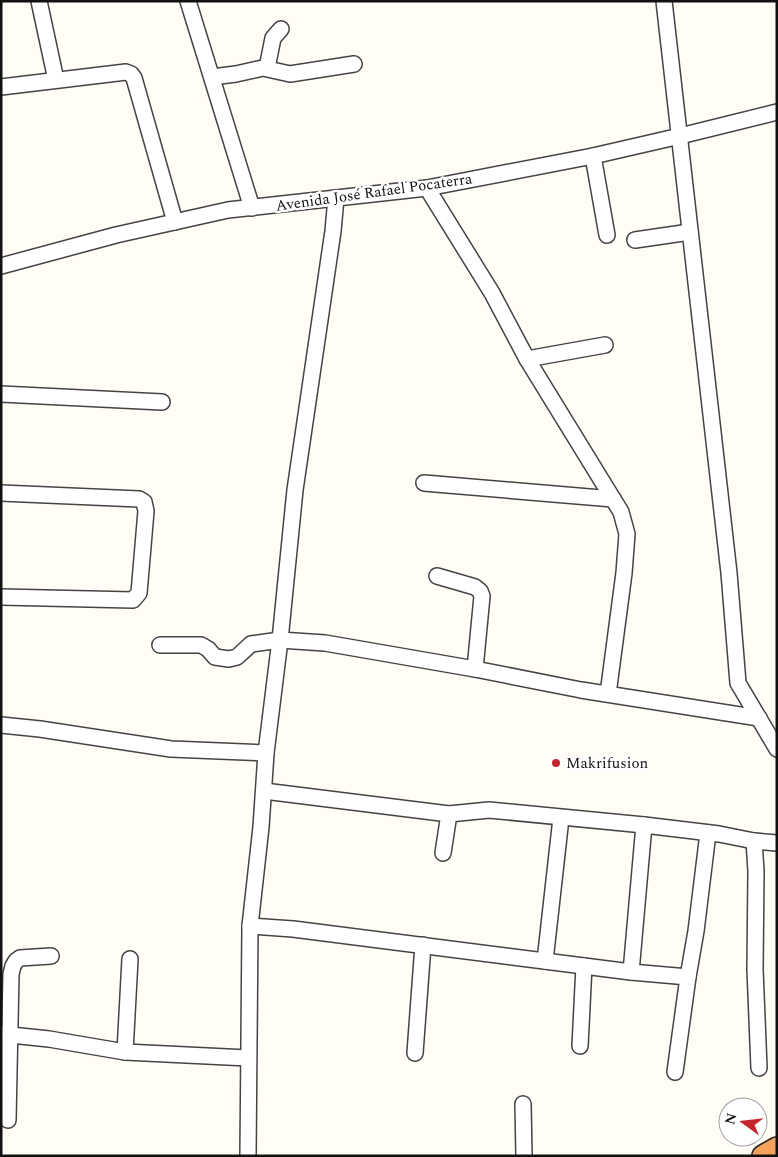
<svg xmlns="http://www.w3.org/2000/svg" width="778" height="1157" viewBox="0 0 778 1157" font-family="Spectral,serif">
<rect width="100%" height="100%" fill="#fffdf5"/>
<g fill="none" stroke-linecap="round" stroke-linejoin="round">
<defs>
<g id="minor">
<path d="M39 1 56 80"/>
<path d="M188 1 252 208"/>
<path d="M664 1 729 573 738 683 777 749"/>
<path d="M267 68 273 38 281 29"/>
<path d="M212 77 236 74 263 68 290 74 354 64"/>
<path d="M1 87 126 72 131 74 134 78 175 222"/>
<path d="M593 156 607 235"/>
<path d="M427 188 492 293 527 359 621 512 627 534 624 573 608 694"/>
<path d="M635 240 690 232"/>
<path d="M1 266 116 235 228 210 427 188 593 156 680 136 777 112"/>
<path d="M527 359 605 345"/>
<path d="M1 394 162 402"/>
<path d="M424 483 613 499"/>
<path d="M1 493 139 499 144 502 146 511 139 593 133 600 1 597"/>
<path d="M437 576 475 587 480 591 482 596 475 669"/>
<path d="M160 645H201L208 649 215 657 229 659 237 657 251 644 280 640 325 643 475 669 581 690 759 718"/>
<path d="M1 725 40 729 171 749 266 753"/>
<path d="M264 791 449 814 489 810 644 825 719 834 754 841 777 843"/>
<path d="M754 841 756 871 755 969 759 1068"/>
<path d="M443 853 449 814"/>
<path d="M250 926 293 929 631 972 688 977 696 931 708 833"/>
<path d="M545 961 561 818"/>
<path d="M631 972 644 825"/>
<path d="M1 1034 49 1039 125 1052 248 1058"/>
<path d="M580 1046 584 966"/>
<path d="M125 1052 130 959"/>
<path d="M415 1053 423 945"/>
<path d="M675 1072 688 977"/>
<path d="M523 1104 524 1156"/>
<path d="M8 1120 11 974 13 966 16 961 20 958 51 956"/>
<path d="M248 1156 250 926 261 827 266 753 280 640 295 490 333 231 336 198"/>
</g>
<path id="highway" d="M763 1156 777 1148"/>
</defs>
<use href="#minor" stroke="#444" stroke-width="18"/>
<use href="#highway" stroke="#222" stroke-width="24"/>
<use href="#minor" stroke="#fff" stroke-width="15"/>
<use href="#highway" stroke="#f5a25d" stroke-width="21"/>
</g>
<circle fill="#c4262e" stroke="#fff" stroke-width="2" cx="556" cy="763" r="5"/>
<g text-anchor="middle" stroke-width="5" stroke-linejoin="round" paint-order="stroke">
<g font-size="15" fill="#111" stroke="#fff">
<text transform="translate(374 192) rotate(-8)" y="5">Avenida José Rafael Pocaterra</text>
</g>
<g font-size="15" fill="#111" stroke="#fff" text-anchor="start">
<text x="566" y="768">Makrifusion</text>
</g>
</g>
<rect width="778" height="1157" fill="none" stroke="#111111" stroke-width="5"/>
<g transform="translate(743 1122) rotate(285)"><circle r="24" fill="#ffffff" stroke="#a0a0a0"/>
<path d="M0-4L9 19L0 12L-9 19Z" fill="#c4262e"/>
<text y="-8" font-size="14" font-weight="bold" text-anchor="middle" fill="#111111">N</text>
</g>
</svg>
